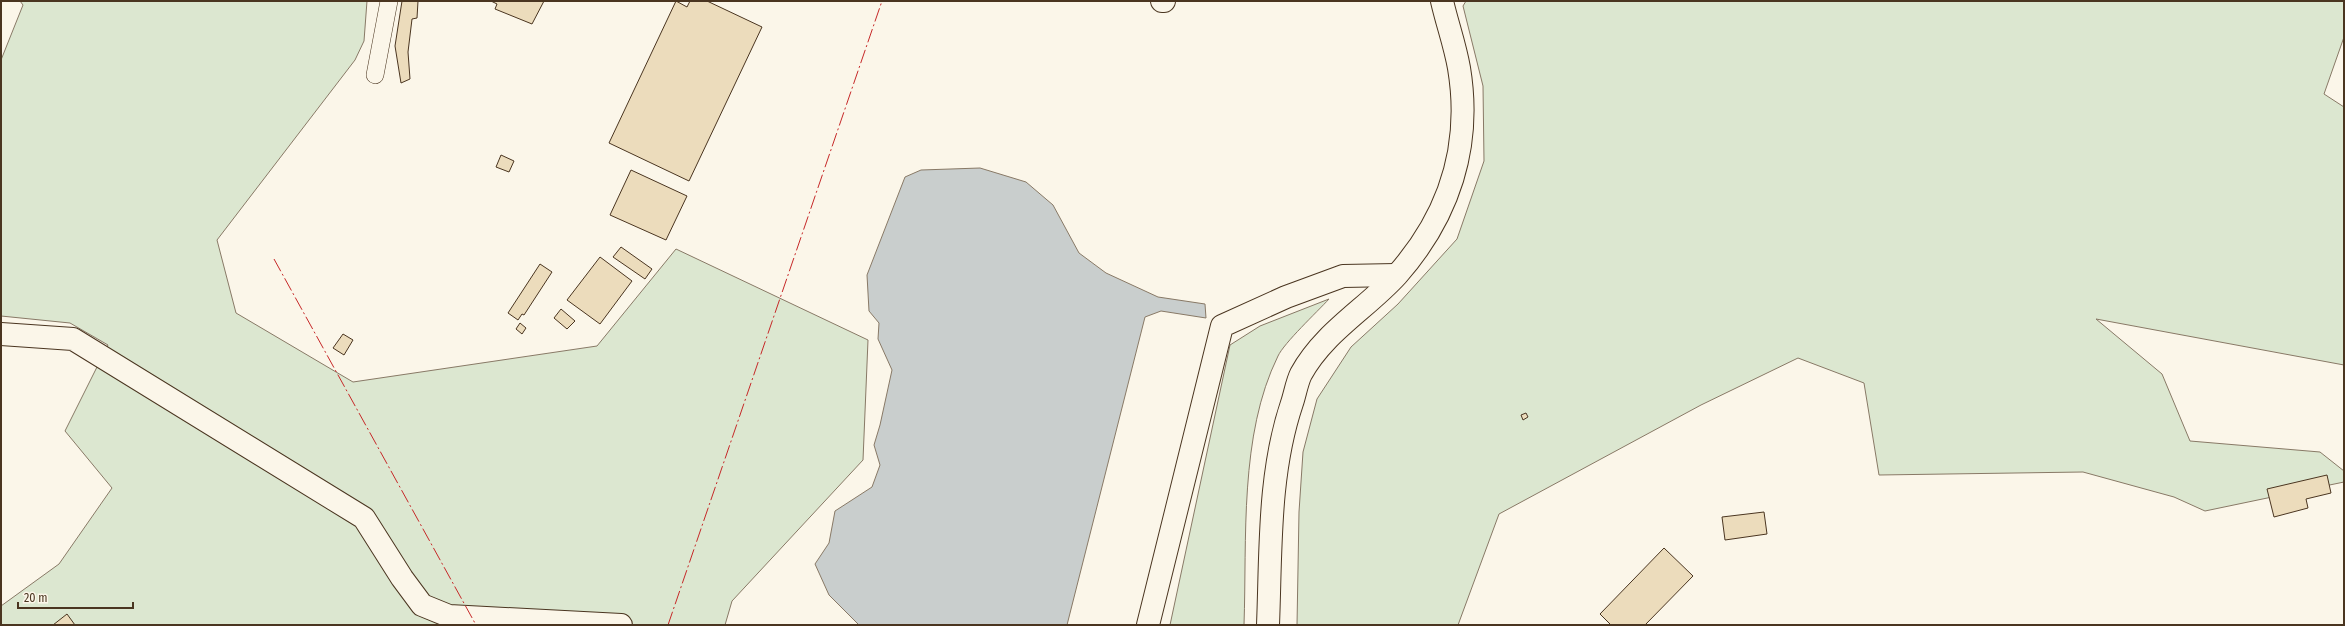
<svg xmlns="http://www.w3.org/2000/svg" width="2345" height="626" viewBox="0 0 2345 626" font-family="'Fira Sans Condensed',sans-serif">
<rect width="100%" height="100%" fill="#fbf6e9"/>
<g fill="#dce7d0" stroke="#887966">
<path d="M20 1H367L364 41 355 60 217 240 236 313 353 382 597 346 676 249 868 340 863 460 732 601 725 625H1V606L59 564 112 488 65 431 108 345 70 323 1 316V60L23 5Z"/>
<path d="M1466 1H2344V37L2324 94 2344 107V365L2096 319 2162 374 2190 441 2320 452 2344 471V482L2205 511 2174 497 2083 472 1879 475 1864 383 1798 358 1701 405 1499 514 1458 625H1297L1299 512 1303 452 1317 399 1351 347 1398 304 1457 239 1484 161 1483 86 1463 6Z"/>
<path d="M1329 299C1317 312 1284 343 1278 356 1239 435 1247 539 1244 625H1170L1230 345 1260 326Z"/>
</g>
<path fill="#c9cecd" stroke="#887966" d="M980 168 1026 182 1053 205 1079 253 1106 273 1158 297 1205 304 1206 318 1161 311 1145 317 1067 625H859L829 595 815 564 829 543 835 511 872 487 880 465 874 445 880 425 892 370 878 339 879 323 869 311 867 275 905 177 921 170Z"/>
<g fill="#ecdcbc" stroke="#4a3520">
<path d="M402 1H418L417 18 412 19 408 52 410 79 401 83 395 46Z"/>
<path d="M491 1H544L532 24 495 9 497 4Z"/>
<path d="M676 1 687 7 690 1H707L762 27 689 181 609 143Z"/>
<path d="M501 155 514 161 509 172 496 167Z"/>
<path d="M631 170 687 196 666 240 610 215Z"/>
<path d="M621 247 652 269 645 279 613 257Z"/>
<path d="M600 257 632 281 600 324 567 300Z"/>
<path d="M540 264 552 272 524 315 522 314 518 320 508 313Z"/>
<path d="M561 309 575 321 567 329 554 318Z"/>
<path d="M520 323 526 328 522 334 516 329Z"/>
<path d="M343 334 353 340 344 355 333 348Z"/>
<path d="M1526 413 1528 417 1523 420 1521 415Z"/>
<path d="M2327 475 2331 493 2306 499 2308 508 2274 517 2267 489Z"/>
<path d="M1764 512 1767 534 1725 540 1722 517Z"/>
<path d="M1664 548 1693 576 1645 625H1611L1600 614Z"/>
<path d="M67 614 75 625H53Z"/>
</g>
<g fill="none" stroke-linecap="round" stroke-linejoin="round">
<defs>
<path id="service" d="M375 75 389 1"/>
<g id="minor">
<path d="M1 334 73 339 364 518 402 578 422 605 449 616 621 625"/>
<path d="M1148 625 1222 326 1286 297 1343 276 1396 275"/>
</g>
<path id="tertiary" d="M1268 625C1271 551 1268 474 1292 403 1295 394 1297 382 1301 374 1324 332 1366 309 1397 275 1449 216 1472 146 1459 68 1455 45 1447 23 1442 1"/>
<path id="primary" d="M1162 1H1164"/>
</defs>
<use href="#service" stroke="#4a3520" stroke-width="18"/>
<use href="#minor" stroke="#4a3520" stroke-width="24"/>
<use href="#tertiary" stroke="#4a3520" stroke-width="24"/>
<use href="#primary" stroke="#4a3520" stroke-width="24"/>
<use href="#service" stroke="#fbf6e9" stroke-width="17"/>
<use href="#minor" stroke="#fbf6e9" stroke-width="22"/>
<use href="#tertiary" stroke="#fbf6e9" stroke-width="22"/>
<use href="#primary" stroke="#fbf6e9" stroke-width="22"/>
<g stroke="#c62828" stroke-width="1" stroke-dasharray="14 3 2 3" stroke-linecap="butt">
<path d="M274 259 476 625"/>
<path d="M668 625 882 1"/>
</g>
</g>
<rect width="2345" height="626" fill="none" stroke="#4a3520" stroke-width="4"/>
<path d="M18 602v6h115v-6" fill="none" stroke="#4a3520" stroke-width="2"/>
<text x="24" y="602" font-size="12" fill="#4a3520" stroke="#fbf6e9" stroke-width="3" paint-order="stroke">20 m</text>
</svg>
